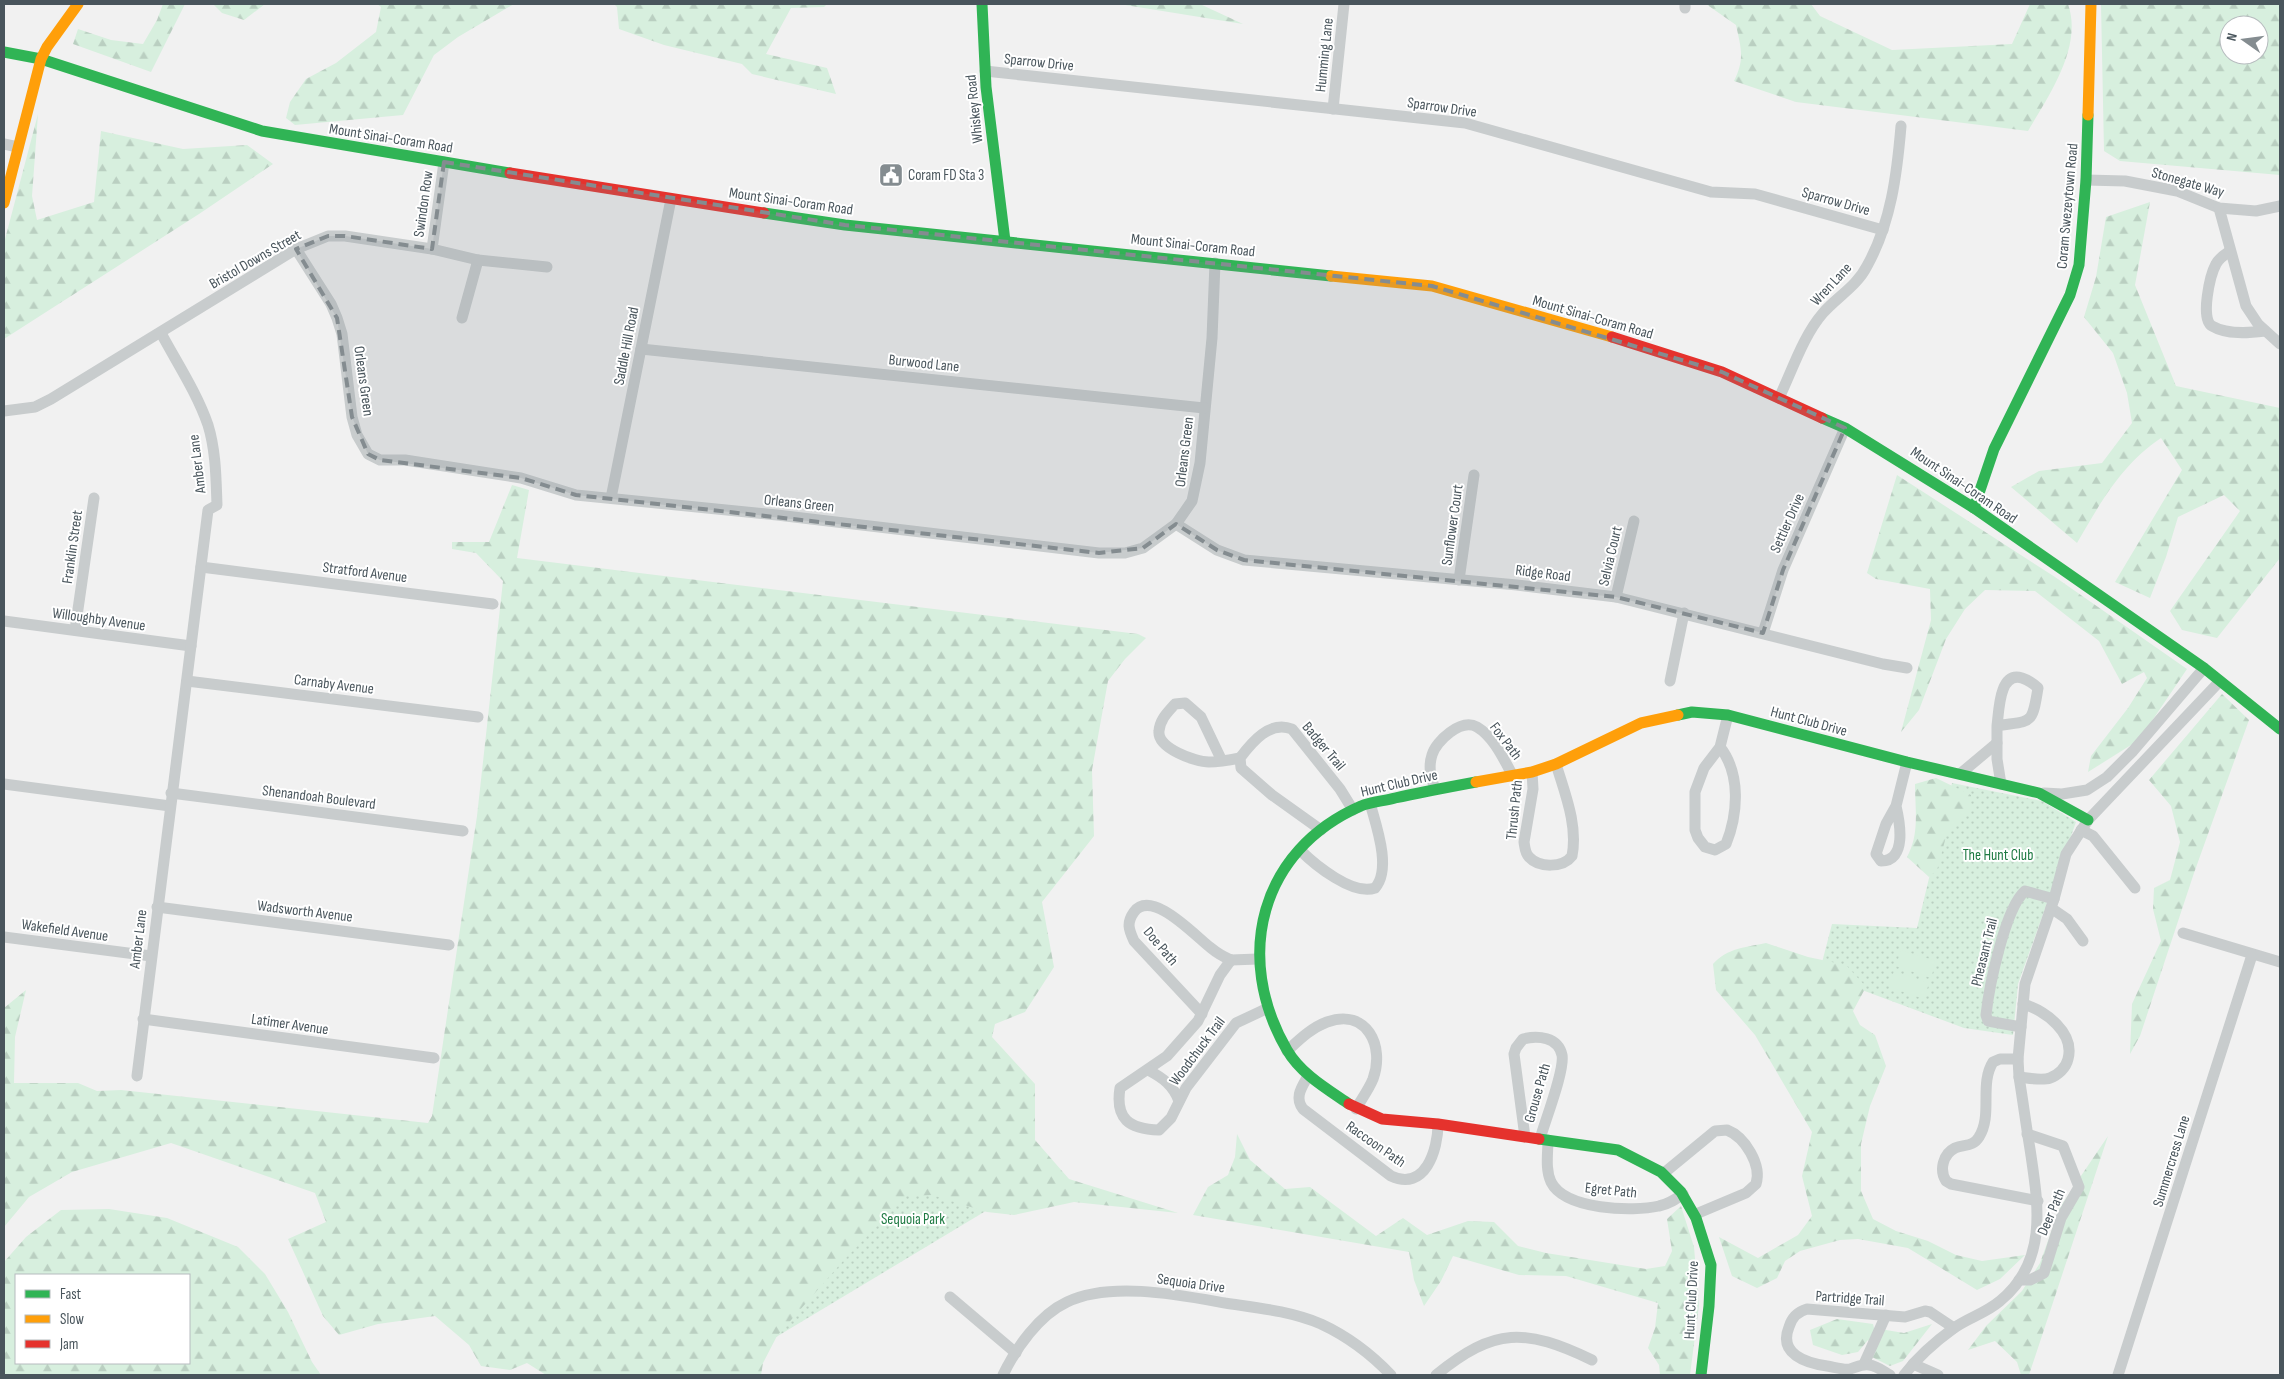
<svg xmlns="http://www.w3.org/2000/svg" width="2284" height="1379" viewBox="0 0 2284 1379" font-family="'Sofia Sans Condensed',sans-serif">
<defs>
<pattern id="grass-dots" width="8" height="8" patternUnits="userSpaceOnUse" patternTransform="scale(1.25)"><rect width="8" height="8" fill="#d7efde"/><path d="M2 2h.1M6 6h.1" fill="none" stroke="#bacfc1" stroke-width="1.8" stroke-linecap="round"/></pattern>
<pattern id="forest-firs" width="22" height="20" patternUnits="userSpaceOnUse" patternTransform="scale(1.25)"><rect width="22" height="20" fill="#d7efde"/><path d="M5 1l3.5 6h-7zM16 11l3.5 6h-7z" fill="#bacfc1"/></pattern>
</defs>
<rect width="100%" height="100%" fill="#f1f1f1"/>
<g fill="url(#grass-dots)">
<path d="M1952 783 2042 801 2076 822 2018 984 2013 1035 1964 1028 1819 974 1832 924 1917 928Z"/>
<path d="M901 1184 994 1206 743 1357Z"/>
</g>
<g fill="url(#forest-firs)" fill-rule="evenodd">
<path d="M163 4H185L151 72 73 44 78 29 111 40 143 44 157 20Z"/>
<path d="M213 4H265L244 20 222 13Z"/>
<path d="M377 4H514L458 37 434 55 403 115 295 125 286 118 290 102 306 79 336 63 376 32 381 7Z"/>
<path d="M614 4H827L824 7 791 8 766 54 827 68 836 94 752 74 742 64 664 45 619 29 617 7Z"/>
<path d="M1119 4H1200L1243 24Z"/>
<path d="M1706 4H1811L1820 16 1892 50 2012 44 2030 4H2068C2083 47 2049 95 2028 131L1796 102 1734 81C1745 59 1741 48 1736 25Z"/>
<path d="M2101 4H2280V175L2120 161 2104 151ZM2229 25H2259V55H2229Z"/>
<path d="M38 114 32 196 37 220 94 202 101 131 183 149 247 145 273 164 199 214 4 339V243Z"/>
<path d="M2150 202 2135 285 2176 386 2280 408V558L2217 638 2182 630 2170 611 2240 511 2224 495 2178 517 2166 557 2150 598 2115 582 2182 470 2161 438C2121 465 2101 502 2077 543L2011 487 2039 471 2102 463 2132 423 2127 393 2113 353 2084 317 2096 277 2106 217Z"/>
<path d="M1897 475 2055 577 2187 669 2139 740 2088 772 2091 756 2128 708 2147 678 2144 672 2122 684 2099 641 2035 591 1985 590 1965 609 1946 639 1919 710 1901 732 1931 620 1930 589 1876 579 1867 573Z"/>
<path d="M512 485 529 490 517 558 1138 634 1146 638 1125 659 1108 681 1092 770 1094 836 1042 902 1054 967 1025 1012 995 1024 992 1037 1035 1084V1140L1069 1179 1178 1213 1074 1202 1014 1215 987 1212 932 1195 906 1196 843 1261 777 1336 763 1363 761 1375H546L527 1363 510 1370 481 1366 469 1345 435 1316 378 1324 339 1335 323 1316 288 1239 326 1222 315 1193 171 1143 72 1172 29 1197 4 1227V1008L26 990 15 1037 14 1083H78L97 1091 121 1090 428 1123 432 1116 477 816 503 581 476 553 452 549V542H489Z"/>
<path d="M2222 694 2249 720 2194 873 2140 1036 2130 1054 2132 1004 2161 941 2153 909 2154 888 2170 880 2180 842 2171 806 2149 780Z"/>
<path d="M1936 778 1971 795V807L1947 833 1937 870 1929 877 1907 857C1920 834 1915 809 1915 784Z"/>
<path d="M1766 943 1808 957 1846 965 1866 987 1853 1011 1860 1025 1875 1035 1886 1066 1870 1106 1861 1144V1191L1873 1219 1896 1231 1928 1241 1956 1255 1982 1261 2025 1255 2000 1279 1977 1290 1908 1248 1858 1239 1840 1240 1800 1251 1785 1261 1777 1278 1757 1288 1732 1276 1719 1237 1758 1258 1798 1235 1812 1216 1802 1176 1812 1132 1755 1035 1716 990 1713 964C1727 948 1747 947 1766 943Z"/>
<path d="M1237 1134 1250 1160 1285 1189 1310 1187 1376 1236 1403 1218 1427 1235 1468 1221 1494 1222 1518 1246 1546 1253 1646 1269 1665 1266 1672 1251 1667 1219 1681 1206 1694 1247 1699 1305 1690 1375H1660L1659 1365 1648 1348 1655 1328 1658 1303 1566 1276 1519 1275 1453 1256 1441 1281 1424 1306 1414 1280 1409 1252 1193 1215 1208 1187 1228 1175 1235 1157Z"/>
<path d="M2108 1136 2029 1375H2021L2017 1362 1995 1341 1968 1350 1986 1326 2022 1291 2040 1263 2060 1207Z"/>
<path d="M109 1209 167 1218 238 1247 265 1274 288 1312 312 1362 321 1375H4V1262L26 1237 61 1210ZM16 1275H189V1363H16Z"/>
<path d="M1837 1319 1873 1324 1874 1328 1904 1333 1932 1324 1903 1361 1890 1366 1872 1357 1868 1340 1858 1352 1842 1355 1813 1345 1810 1330Z"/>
</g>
<g fill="#d7efde">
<path d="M1901 950 1936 961 1931 978 1896 966Z"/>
<path d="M1894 971 1929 983 1924 999 1889 987Z"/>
</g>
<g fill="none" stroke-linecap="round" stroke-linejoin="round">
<g stroke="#c8cccd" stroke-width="11">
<path d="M1685 8V4"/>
<path d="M985 71 1465 123 1711 192 1755 194 1883 230"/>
<path d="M1333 109 1344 4"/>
<path d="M4 144 18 147"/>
<path d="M2086 180 2125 181 2177 191 2219 208 2256 211 2280 206"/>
<path d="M2219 208 2246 306 2258 324 2280 344"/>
<path d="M296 249 331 304 337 318 342 334 352 417 357 435 368 454 380 460H405L521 478 576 495 777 515 1099 553H1125L1143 548 1176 524 1192 501 1200 463 1212 338 1215 263"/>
<path d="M432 249 444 162"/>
<path d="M2230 251C2224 255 2219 258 2216 264 2210 275 2200 319 2212 326 2227 335 2249 333 2265 331"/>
<path d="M462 318 478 260"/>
<path d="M641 349 1204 408"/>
<path d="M1779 398C1792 371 1803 336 1823 313 1837 297 1857 286 1867 266 1891 223 1897 174 1901 126"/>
<path d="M4 411 35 407 51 399 296 249 328 236H345L432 249 478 260 547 267"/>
<path d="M611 498 671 199"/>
<path d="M1176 524 1217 550 1244 560 1517 585 1616 597 1883 664 1907 668"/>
<path d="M201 567 493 604"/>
<path d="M1459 580 1474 475"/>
<path d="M1616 597 1634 521"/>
<path d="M4 621 191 646"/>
<path d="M75 630 94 498"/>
<path d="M1763 633 1783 570 1845 428"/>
<path d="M187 681 478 717"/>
<path d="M1670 681 1684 613"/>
<path d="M1997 726C1999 711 1999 671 2022 678 2028 680 2033 683 2038 688 2032 726 2032 720 1997 726V759L2001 784"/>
<path d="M1720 747C1741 774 1738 814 1726 844L1715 850 1705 847 1698 838 1695 830V792L1704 768 1720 747 1728 715"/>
<path d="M1222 761 1201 717 1185 703 1175 704C1168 712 1160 719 1159 731 1157 748 1195 762 1209 762 1219 762 1230 760 1240 758"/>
<path d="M1532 772 1533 789 1524 842C1525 848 1525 853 1529 857 1539 868 1563 868 1572 856 1578 825 1565 794 1556 764"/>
<path d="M1960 774 1997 743"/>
<path d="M4 784 170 806"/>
<path d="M1435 789C1431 778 1428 767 1432 755 1436 741 1461 718 1477 727 1494 737 1504 760 1513 776"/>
<path d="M171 793 463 831"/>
<path d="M2044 793 2062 794 2087 790 2107 777 2133 751 2204 668"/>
<path d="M1896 806C1900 823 1907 861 1881 861L1876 854 1886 824 1896 806 1907 762"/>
<path d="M1321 830 1272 795 1241 768 1240 758C1252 742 1270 720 1292 729L1340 789 1353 810"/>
<path d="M2081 830 2093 836 2135 888"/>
<path d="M1300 850C1315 865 1353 896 1375 888 1392 869 1376 825 1370 803"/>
<path d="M157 907 449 945"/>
<path d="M2051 908 2067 919 2083 941"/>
<path d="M2183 933 2280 962"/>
<path d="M4 937 151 956"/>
<path d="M1231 960 1220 975 1198 1021 1167 1056 1120 1088C1115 1119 1129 1129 1159 1130L1171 1118 1186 1088 1236 1023 1268 1008"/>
<path d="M1231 960 1258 959"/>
<path d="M1202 1014 1134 941C1129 930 1126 923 1134 912 1152 888 1196 937 1211 948 1217 953 1224 957 1231 960"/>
<path d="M143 1019 434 1058"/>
<path d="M2021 1027 1988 1021 1986 1015C1989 987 2005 908 2025 891L2054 899"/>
<path d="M1287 1051C1299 1040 1311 1028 1327 1022 1367 1008 1385 1046 1373 1079 1369 1089 1361 1100 1356 1109"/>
<path d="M2018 1059H2000L1993 1062C1979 1084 1993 1115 1979 1137 1973 1147 1964 1144 1955 1148 1943 1154 1939 1170 1946 1181L1951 1184 2038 1201"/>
<path d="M1148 1070C1163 1078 1173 1085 1179 1101"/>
<path d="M137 1076 208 510 217 505C216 479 216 451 208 425 197 393 177 363 161 333"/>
<path d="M1308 1076C1302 1087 1294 1097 1303 1109L1391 1176C1425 1192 1438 1150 1438 1124"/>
<path d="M2019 1077C2028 1078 2042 1081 2050 1078 2058 1075 2066 1068 2068 1059 2075 1033 2046 1011 2023 1004"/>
<path d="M1525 1137 1514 1054 1516 1048 1523 1039C1538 1035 1558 1037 1562 1055 1565 1070 1545 1121 1540 1139"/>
<path d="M1548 1140C1548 1153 1545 1169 1551 1182 1565 1210 1633 1212 1659 1206 1669 1204 1676 1199 1683 1194"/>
<path d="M1664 1173 1715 1131 1727 1130C1745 1137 1762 1165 1756 1184L1746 1193 1696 1214"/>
<path d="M2019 1280H2030L2044 1273 2061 1218 2079 1187 2063 1146 2027 1134"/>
<path d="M950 1297 1016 1353"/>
<path d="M1864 1364 1886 1315"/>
<path d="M1913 1364 1938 1375"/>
<path d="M1003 1375C1016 1348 1039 1315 1067 1302 1110 1281 1180 1295 1225 1303 1258 1308 1290 1311 1321 1324 1349 1337 1370 1353 1391 1375"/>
<path d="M1436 1375C1495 1327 1525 1328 1592 1360"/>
<path d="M1890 1375C1883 1371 1877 1366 1869 1365 1862 1364 1857 1367 1850 1369 1843 1370 1834 1367 1827 1366 1806 1363 1778 1354 1789 1327 1792 1317 1797 1312 1807 1309L1905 1317 1925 1311 1930 1312 1954 1328"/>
<path d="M1904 1375C1917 1358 1936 1341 1954 1328 1968 1318 1986 1313 2000 1301 2049 1261 2038 1203 2030 1149 2026 1125 2023 1101 2019 1077L2018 1059 2025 984 2054 899 2066 854 2088 820 2220 681"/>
<path d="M2118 1375 2252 955"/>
</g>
<g stroke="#30b455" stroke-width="11">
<path d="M982 4 986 87 1005 241"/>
<path d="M4 52 41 59 262 131 510 173"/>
<path d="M764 213 845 225 1331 276"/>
<path d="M1822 418 1845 428 1974 508 2204 668 2280 729"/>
<path d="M1974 508 1994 449 2070 295 2079 265 2086 180 2088 115"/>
<path d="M1678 715 1692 712 1728 715 1907 762 2039 793 2088 820"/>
<path d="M1349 1104C1327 1089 1301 1074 1287 1050 1233 957 1260 850 1361 806 1371 802 1384 801 1395 798 1422 792 1449 787 1476 782"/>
<path d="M1539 1139 1618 1150 1661 1172 1681 1192 1696 1218 1711 1265 1709 1306 1701 1375"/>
</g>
<g stroke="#ff9f0a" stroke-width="11">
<path d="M2088 115 2091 4"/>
<path d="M4 203 41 59 47 47 78 4"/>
<path d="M1331 276 1432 286 1612 337"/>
<path d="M1476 782 1532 772 1556 764 1641 723 1678 715"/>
</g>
<g stroke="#e5322d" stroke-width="11">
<path d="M510 173 764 213"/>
<path d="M1612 337 1722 372 1822 418"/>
<path d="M1349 1104 1382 1119 1438 1124 1539 1139"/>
</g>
</g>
<path fill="#848c90" fill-opacity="0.2" stroke="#848c90" stroke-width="4" stroke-dasharray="10 6" stroke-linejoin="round" d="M444 162 845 225 1432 286 1722 372 1845 428 1783 570 1763 633 1616 597 1244 560 1217 550 1176 524 1143 548 1099 553 576 495 521 478 380 460 368 454 352 417 337 318 296 249 328 236H345L432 249Z"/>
<defs>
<symbol id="civic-square" viewBox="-11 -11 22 22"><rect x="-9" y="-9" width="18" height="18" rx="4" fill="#848c90" stroke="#fff"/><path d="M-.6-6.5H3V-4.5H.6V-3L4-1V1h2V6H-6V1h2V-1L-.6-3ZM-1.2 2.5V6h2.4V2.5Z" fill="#fff"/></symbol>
</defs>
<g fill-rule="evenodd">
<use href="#civic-square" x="877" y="161" width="28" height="28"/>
</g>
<g text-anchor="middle" stroke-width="4" stroke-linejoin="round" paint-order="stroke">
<g font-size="15" fill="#49555c" stroke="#fff">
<text transform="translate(1324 55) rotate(-84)" y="5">Humming Lane</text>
<text transform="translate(1039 62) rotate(6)" y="5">Sparrow Drive</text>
<text transform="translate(1442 107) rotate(8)" y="5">Sparrow Drive</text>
<text transform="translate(974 109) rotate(-96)" y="5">Whiskey Road</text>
<text transform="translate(391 138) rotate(9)" y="5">Mount Sinai-Coram Road</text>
<text transform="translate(2188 182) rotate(16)" y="5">Stonegate Way</text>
<text transform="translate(791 201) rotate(8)" y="5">Mount Sinai-Coram Road</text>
<text transform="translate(1836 201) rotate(16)" y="5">Sparrow Drive</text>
<text transform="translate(423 204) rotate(-82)" y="5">Swindon Row</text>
<text transform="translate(2067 206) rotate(-85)" y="5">Coram Swezeytown Road</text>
<text transform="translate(1193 245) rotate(6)" y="5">Mount Sinai-Coram Road</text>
<text transform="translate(255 259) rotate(-30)" y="5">Bristol Downs Street</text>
<text transform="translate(1831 284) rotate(-47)" y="5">Wren Lane</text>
<text transform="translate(1593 317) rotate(16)" y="5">Mount Sinai-Coram Road</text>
<text transform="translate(626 346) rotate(-79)" y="5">Saddle Hill Road</text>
<text transform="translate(924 363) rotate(6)" y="5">Burwood Lane</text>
<text transform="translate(364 381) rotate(82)" y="5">Orleans Green</text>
<text transform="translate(1184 452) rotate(-83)" y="5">Orleans Green</text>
<text transform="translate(197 464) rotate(-97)" y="5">Amber Lane</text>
<text transform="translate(1964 485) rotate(34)" y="5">Mount Sinai-Coram Road</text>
<text transform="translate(799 503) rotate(6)" y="5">Orleans Green</text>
<text transform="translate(1787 523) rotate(-66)" y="5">Settler Drive</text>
<text transform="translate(1452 525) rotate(-82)" y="5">Sunflower Court</text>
<text transform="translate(72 547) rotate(-82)" y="5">Franklin Street</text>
<text transform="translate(1610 556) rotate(-77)" y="5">Selvia Court</text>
<text transform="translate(365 572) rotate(7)" y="5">Stratford Avenue</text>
<text transform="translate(1543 573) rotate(7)" y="5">Ridge Road</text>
<text transform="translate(99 619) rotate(8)" y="5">Willoughby Avenue</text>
<text transform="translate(334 684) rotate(7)" y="5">Carnaby Avenue</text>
<text transform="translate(1809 721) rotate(15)" y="5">Hunt Club Drive</text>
<text transform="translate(1506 741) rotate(53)" y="5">Fox Path</text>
<text transform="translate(1324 746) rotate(50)" y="5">Badger Trail</text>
<text transform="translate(1399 783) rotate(-13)" y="5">Hunt Club Drive</text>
<text transform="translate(319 797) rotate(7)" y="5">Shenandoah Boulevard</text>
<text transform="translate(1514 810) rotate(-84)" y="5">Thrush Path</text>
<text transform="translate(305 911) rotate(7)" y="5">Wadsworth Avenue</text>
<text transform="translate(65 930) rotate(8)" y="5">Wakefield Avenue</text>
<text transform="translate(138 939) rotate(-83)" y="5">Amber Lane</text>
<text transform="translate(1161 946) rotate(50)" y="5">Doe Path</text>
<text transform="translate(1984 952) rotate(-76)" y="5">Pheasant Trail</text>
<text transform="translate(290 1024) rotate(8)" y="5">Latimer Avenue</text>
<text transform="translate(1197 1051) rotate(-53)" y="5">Woodchuck Trail</text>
<text transform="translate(1537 1093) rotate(-74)" y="5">Grouse Path</text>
<text transform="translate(1376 1144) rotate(35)" y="5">Raccoon Path</text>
<text transform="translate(2171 1161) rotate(-73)" y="5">Summercress Lane</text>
<text transform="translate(1611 1190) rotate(6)" y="5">Egret Path</text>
<text transform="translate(2051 1212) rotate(-67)" y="5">Deer Path</text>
<text transform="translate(1191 1283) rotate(8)" y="5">Sequoia Drive</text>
<text transform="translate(1850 1298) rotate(4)" y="5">Partridge Trail</text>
<text transform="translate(1691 1300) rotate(-87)" y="5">Hunt Club Drive</text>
</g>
<g font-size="15" fill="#49555c" stroke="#fff" text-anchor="start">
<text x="908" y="180">Coram FD Sta 3</text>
</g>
<g font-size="15" fill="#1d7a42" stroke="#fff">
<text x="1998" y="860">The Hunt Club</text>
<text x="913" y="1224">Sequoia Park</text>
</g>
</g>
<rect width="2284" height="1379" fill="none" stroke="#49555c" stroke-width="10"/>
<rect x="15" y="1274" width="175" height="90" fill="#ffffff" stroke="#b6bbbe"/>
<rect x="25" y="1290" width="25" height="8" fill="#30b455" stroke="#b6bbbe"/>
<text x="60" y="1299" font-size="15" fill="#49555c">Fast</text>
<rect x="25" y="1315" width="25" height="8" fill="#ff9f0a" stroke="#b6bbbe"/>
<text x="60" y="1324" font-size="15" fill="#49555c">Slow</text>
<rect x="25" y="1340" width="25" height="8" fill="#e5322d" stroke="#b6bbbe"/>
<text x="60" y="1349" font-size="15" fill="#49555c">Jam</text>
<g transform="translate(2244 40) rotate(284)"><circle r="24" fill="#ffffff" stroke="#b6bbbe"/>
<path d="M0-4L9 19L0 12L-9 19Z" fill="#848c90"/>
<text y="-8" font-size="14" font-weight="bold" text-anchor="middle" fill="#49555c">N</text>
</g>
</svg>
